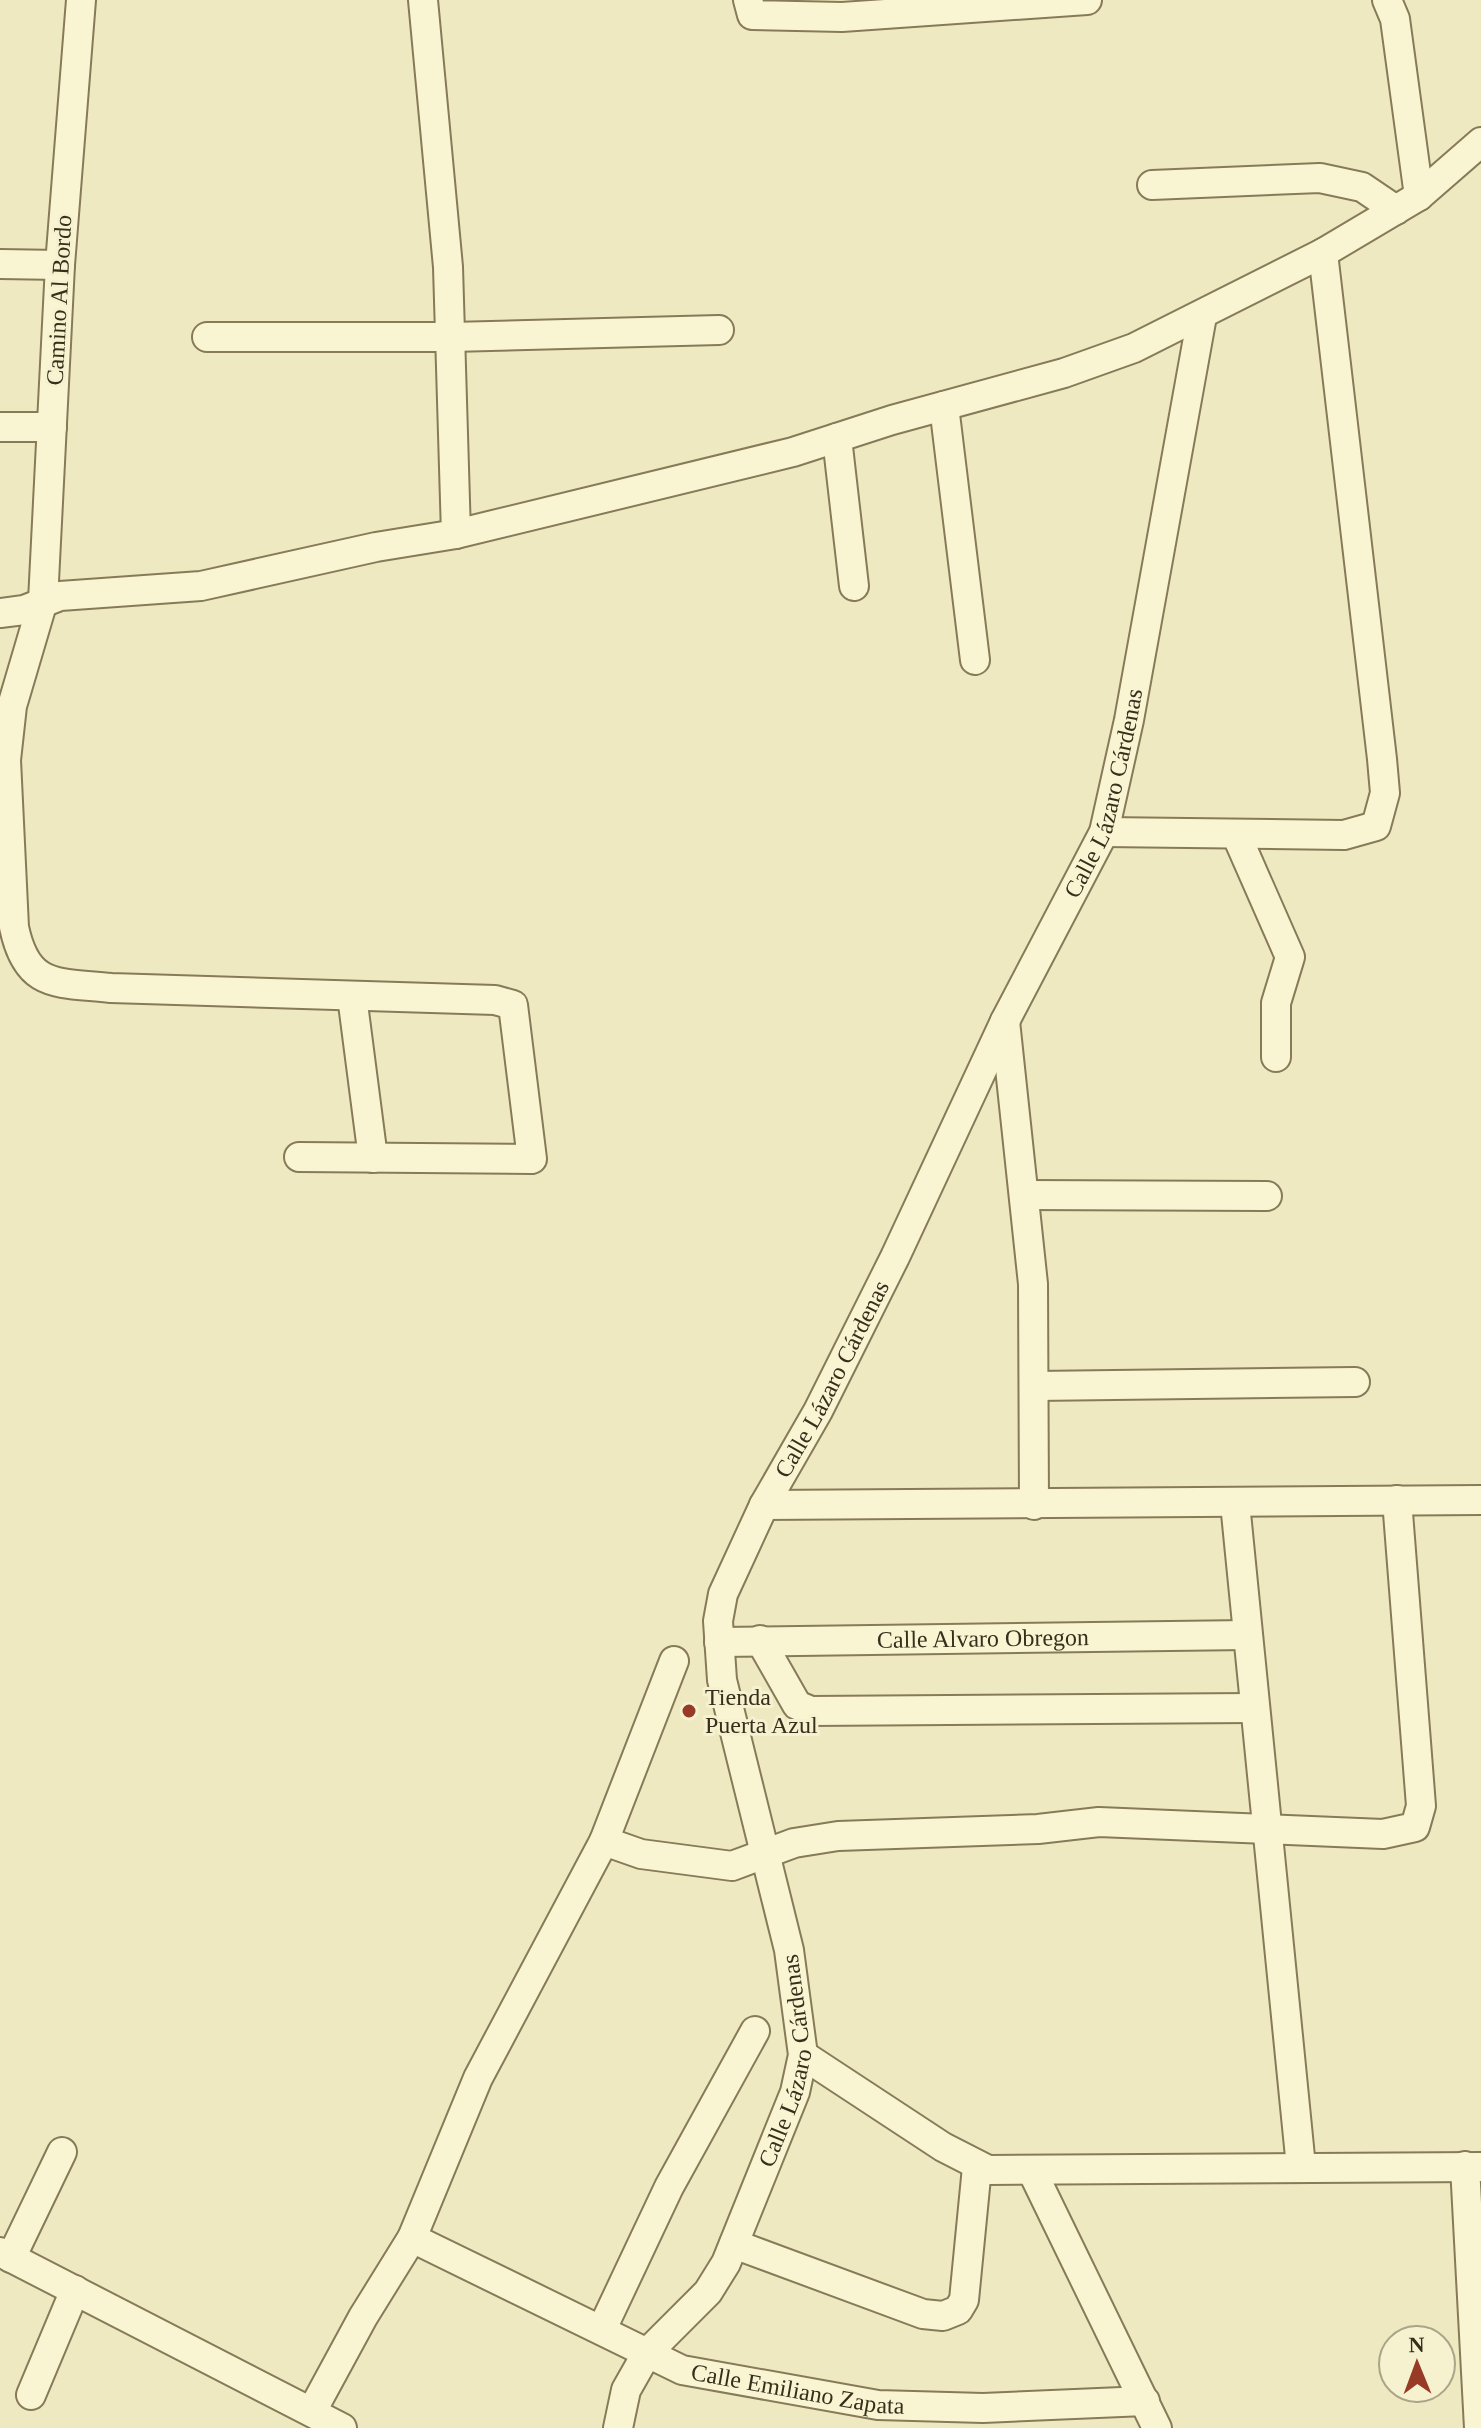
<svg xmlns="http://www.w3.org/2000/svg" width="1481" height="2428" viewBox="0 0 1481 2428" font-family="'Times New Roman',serif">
<rect width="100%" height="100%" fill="#eee9c0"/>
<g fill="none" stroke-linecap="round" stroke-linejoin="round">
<defs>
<g id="minor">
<path d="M81 0 60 265 43 601 12 706 6 760 14 927C27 989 56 982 111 988L495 1000 513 1005 532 1159 299 1157"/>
<path d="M423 0 448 267 456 534"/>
<path d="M748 0 752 15 842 17 1087 0"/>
<path d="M1387 0 1395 19 1419 196"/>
<path d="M1152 185 1320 178 1362 187 1396 210"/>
<path d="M0 264 60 265"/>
<path d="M207 337H452L719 330"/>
<path d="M944 406 975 660"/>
<path d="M0 427H52"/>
<path d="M837 438 854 586"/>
<path d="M0 613 24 610 60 596 201 586 376 547 456 534 793 452 892 420 1064 373 1134 348 1323 253 1419 196 1481 142"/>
<path d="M1104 832 1344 835 1376 826 1385 793 1382 759 1323 253"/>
<path d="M1236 834 1290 957 1276 1003V1057"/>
<path d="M352 996 373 1158"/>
<path d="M1005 1021 1033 1284 1034 1505"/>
<path d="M1026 1195 1267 1196"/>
<path d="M1035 1386 1355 1382"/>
<path d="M1235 1503 1301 2167"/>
<path d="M764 1505 1481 1500"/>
<path d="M760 1640 797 1705 811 1711 1254 1708"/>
<path id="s1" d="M719 1642 1247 1635"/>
<path d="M604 1841 674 1661"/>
<path d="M803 2055 943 2147 988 2170 1481 2167"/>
<path d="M1465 2166 1479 2428"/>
<path d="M1032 2171 1157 2428"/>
<path id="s2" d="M412 2238 682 2370 878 2405 983 2408 1145 2401"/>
<path d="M734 2244 923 2314 943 2316 958 2310 964 2300 977 2167"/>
<path d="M0 2252 342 2428"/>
<path d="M11 2258 62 2152"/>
<path d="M602 2329 669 2187 755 2031"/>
<path d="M31 2395 75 2290"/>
<path d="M312 2411 363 2317 412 2238 478 2078 604 1841 641 1854 732 1866 794 1843 838 1836 1038 1829 1099 1822 1383 1834 1415 1827 1421 1806 1397 1500"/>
<path id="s3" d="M618 2428 626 2390 647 2353 708 2292 726 2263 795 2092 803 2055 789 1950 722 1680 718 1621 723 1594 764 1505 818 1411 895 1257 1005 1021 1104 832 1129 720 1202 316"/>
</g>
</defs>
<use href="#minor" stroke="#877a58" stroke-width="32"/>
<use href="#minor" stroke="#f9f5d3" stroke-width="28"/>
</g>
<circle fill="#973b27" stroke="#f6f2d0" stroke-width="3" cx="689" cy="1711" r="8"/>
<g text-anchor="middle" stroke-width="6" stroke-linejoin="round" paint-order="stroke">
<g font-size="24" fill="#372e1c" stroke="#f6f2d0">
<text transform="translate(59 300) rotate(-87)" y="8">Camino Al Bordo</text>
<text dy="8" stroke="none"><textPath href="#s3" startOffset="1784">Calle Lázaro Cárdenas</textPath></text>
<text dy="8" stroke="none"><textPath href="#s3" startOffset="1136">Calle Lázaro Cárdenas</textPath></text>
<text dy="8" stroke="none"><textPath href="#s1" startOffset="264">Calle Alvaro Obregon</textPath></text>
<text dy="8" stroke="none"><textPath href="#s3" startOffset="416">Calle Lázaro Cárdenas</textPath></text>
<text dy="8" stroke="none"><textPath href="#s2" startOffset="418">Calle Emiliano Zapata</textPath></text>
</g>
<g font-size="24" fill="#372e1c" stroke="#f6f2d0" text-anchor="start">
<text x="705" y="1705">Tienda<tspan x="705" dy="28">Puerta Azul</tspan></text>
</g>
</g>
<g transform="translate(1417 2364) rotate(359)"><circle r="38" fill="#f6f2d0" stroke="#aaa488" stroke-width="2"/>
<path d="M0-6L14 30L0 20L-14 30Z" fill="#973b27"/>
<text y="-12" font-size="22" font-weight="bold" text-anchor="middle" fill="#372e1c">N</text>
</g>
</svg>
